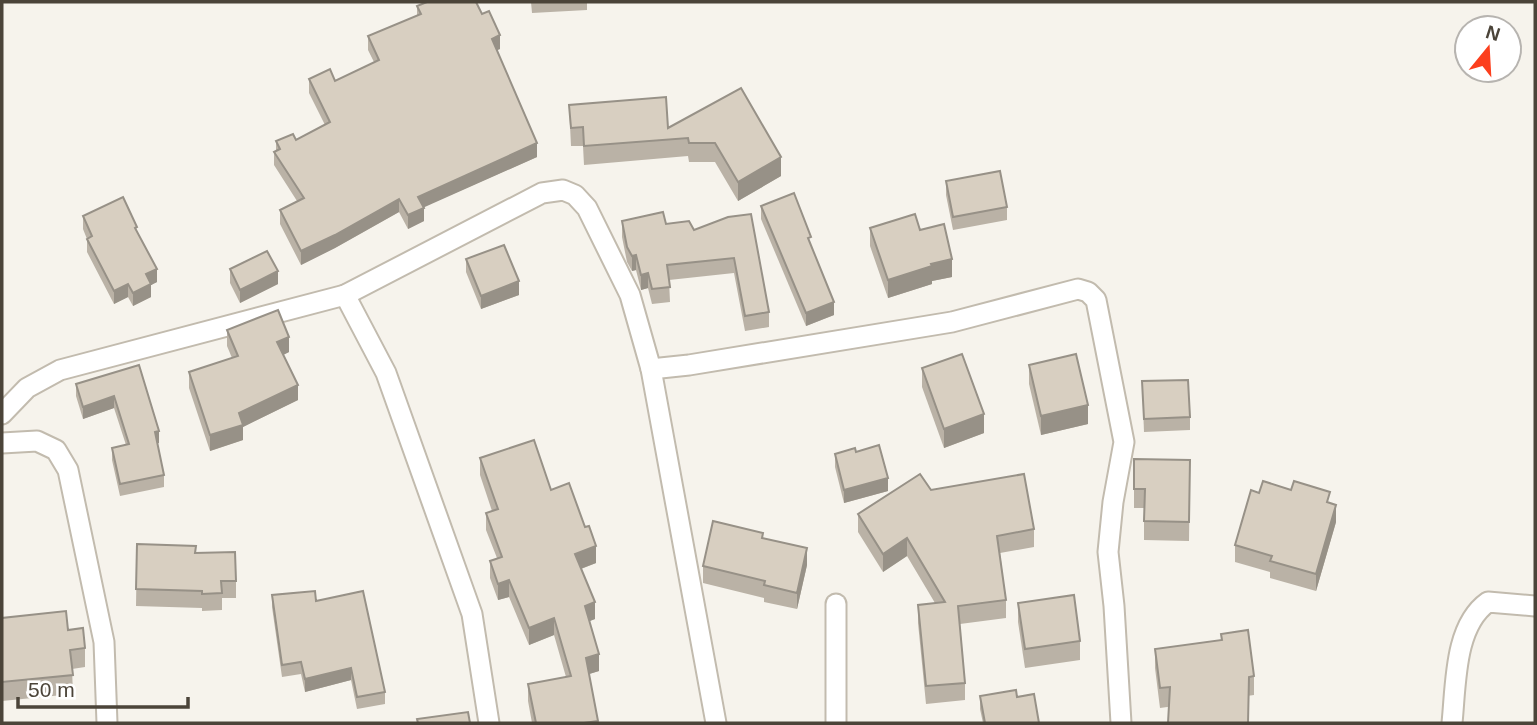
<svg xmlns="http://www.w3.org/2000/svg" width="1537" height="725" viewBox="0 0 1537 725" font-family="Helvetica,sans-serif">
<rect width="100%" height="100%" fill="#f6f3ec"/>
<g fill="none" stroke-linecap="round" stroke-linejoin="round">
<defs>
<g id="minor">
<path d="M345 295 386 373 472 614 489 723"/>
<path d="M651 369 716 723"/>
<path d="M2 414 27 388 60 370 345 295 542 193 563 190 575 195 587 208 630 295 651 369 689 365 952 322 1078 289 1088 292 1096 300 1124 442 1113 502 1108 552 1114 606 1121 723"/>
<path d="M2 443 37 441 56 450 68 470 104 642 107 723"/>
<path d="M836 604V723"/>
<path d="M1452 723C1456 685 1454 626 1488 602L1535 606"/>
</g>
</defs>
<use href="#minor" stroke="#c2bbae" stroke-width="23"/>
<use href="#minor" stroke="#fff" stroke-width="19"/>
</g>
<g fill="#bab2a6">
<path d="M531 2H587V10L532 13Z"/>
<path d="M417 6 482 14 500 49 497 50 537 157 423 207 424 221 408 229 399 212 335 248 301 265 280 224V210L297 201 274 165V152L276 151V141L296 140 325 125 309 93V79L335 81 374 62 368 50V36L417 16Z"/>
<path d="M741 88 781 176 738 201 715 162H689L688 156 584 165 583 146H571L569 105 668 128Z"/>
<path d="M946 181 1007 207V220L953 230 946 195Z"/>
<path d="M761 206 811 245 834 315 806 326 761 219Z"/>
<path d="M83 216 137 231 157 282 151 285V297L133 306 128 297 114 304 87 252V239L83 229Z"/>
<path d="M728 217 769 312V327L745 331 734 273 669 280 670 302 652 304 648 288 641 290 636 270 632 271 627 262 622 237V221L666 224 694 230Z"/>
<path d="M870 228 920 230 952 277 932 281V284L888 298 870 246Z"/>
<path d="M466 259 519 295 481 309 466 272Z"/>
<path d="M230 269 278 284 240 303 230 283Z"/>
<path d="M227 330 289 352 283 355 298 400 243 427V440L210 451 189 388V372L232 358 227 346Z"/>
<path d="M139 365 159 443H157L164 475V487L120 496 112 460V448L126 445 114 408 83 419 76 396V384Z"/>
<path d="M1029 365 1088 424 1041 435 1029 384Z"/>
<path d="M922 368 984 433 944 448 922 387Z"/>
<path d="M1142 381 1190 417V430L1144 432Z"/>
<path d="M856 452 888 491 844 503 835 467V454Z"/>
<path d="M480 458 551 490 596 563 581 569 595 619 589 621 599 671 589 674 598 723H532L528 701V684L566 677 554 635 529 645 509 597 498 600 490 578V561L497 558 486 530V513L492 511 480 475Z"/>
<path d="M1134 459 1190 460 1189 541 1144 540V508H1134Z"/>
<path d="M931 490 1034 529V547L1000 553 1006 600V618L960 624 965 683V700L926 704 918 623V605L935 603 907 556 883 572 858 532V514Z"/>
<path d="M1259 493 1330 503 1336 522 1316 591 1270 578V572L1235 562V545Z"/>
<path d="M763 538 807 565 797 609 764 602V598L703 583V566Z"/>
<path d="M137 544 195 553 236 581V598H222V610L202 611V608L136 606Z"/>
<path d="M272 595 316 601 385 692V704L357 709 351 680 305 692 301 674 282 677 272 607Z"/>
<path d="M1018 603 1080 641V660L1025 668 1018 622Z"/>
<path d="M2 618 68 630 85 648V667L72 669 73 694 2 701Z"/>
<path d="M1221 634 1254 676V695L1160 708 1155 668V649L1221 640Z"/>
<path d="M980 696 1017 697 1039 723H983L980 709Z"/>
</g>
<g fill="#979187">
<path d="M500 35V49L492 52V39Z"/>
<path d="M537 143V157L418 210V197Z"/>
<path d="M781 157V176L738 201V182Z"/>
<path d="M399 199V212L335 248 301 265V251Z"/>
<path d="M424 208V221L408 229V215Z"/>
<path d="M636 255V270L632 271V256Z"/>
<path d="M952 259V277L932 281V284L888 298V280L931 264Z"/>
<path d="M157 269V282L151 285V297L133 306V293L146 274Z"/>
<path d="M278 271V284L240 303V290Z"/>
<path d="M648 273V288L641 290V275Z"/>
<path d="M519 281V295L481 309V296Z"/>
<path d="M128 284V297L114 304V291Z"/>
<path d="M834 302V315L806 326V313Z"/>
<path d="M289 337V352L277 358V342Z"/>
<path d="M298 385V400L243 427V440L210 451V435L239 413Z"/>
<path d="M114 396V408L83 419V407Z"/>
<path d="M1088 405V424L1041 435V416Z"/>
<path d="M984 414V433L944 448V429Z"/>
<path d="M159 431V443L155 444V432Z"/>
<path d="M888 478V491L844 503V490Z"/>
<path d="M1336 505V522L1316 591V574Z"/>
<path d="M907 538V556L883 572V554Z"/>
<path d="M596 546V563L575 571V554Z"/>
<path d="M807 548V565L797 609V593Z"/>
<path d="M509 580V597L498 600V584Z"/>
<path d="M595 602V619L585 623V606Z"/>
<path d="M554 618V635L529 645V628Z"/>
<path d="M599 654V671L586 675V658Z"/>
<path d="M351 668V680L305 692V679Z"/>
</g>
<g fill="#d8cfc1" stroke="#979187" stroke-width="2">
<path d="M427 2H476L482 14 489 11 500 35 492 39 537 143 418 197 424 208 408 215 399 199 335 235 301 251 280 210 304 198 274 152 280 149 276 141 293 134 296 140 330 122 309 79 330 69 335 81 379 60 368 36 421 14 417 6Z"/>
<path d="M741 88 781 157 738 182 715 143H689L688 138 584 146 583 127 571 128 569 105 666 97 668 128Z"/>
<path d="M1000 171 1007 207 953 217 946 181Z"/>
<path d="M794 193 811 237 808 238 834 302 806 313 761 206Z"/>
<path d="M123 197 137 227 135 228 157 269 146 274 151 284 133 293 128 284 114 291 87 239 92 236 83 216Z"/>
<path d="M663 212 666 224 689 221 694 230 728 217 751 214 769 312 745 316 734 258 667 265 670 287 652 289 648 273 641 275 636 255 632 256 627 247 622 221Z"/>
<path d="M915 214 920 230 944 224 952 259 931 264 932 266 888 280 870 228Z"/>
<path d="M504 245 519 281 481 296 466 259Z"/>
<path d="M267 251 278 271 240 290 230 269Z"/>
<path d="M278 310 289 337 277 342 298 385 239 413 243 425 210 435 189 372 238 356 227 330Z"/>
<path d="M962 354 984 414 944 429 922 368Z"/>
<path d="M1076 354 1088 405 1041 416 1029 365Z"/>
<path d="M139 365 159 431 155 432 164 475 120 484 112 448 129 444 114 396 83 407 76 384Z"/>
<path d="M1188 380 1190 417 1144 419 1142 381Z"/>
<path d="M534 440 551 490 569 483 585 527 589 526 596 546 575 554 595 602 585 606 599 654 586 658 598 721 584 723H536L528 684 571 676 554 618 529 628 509 580 498 584 490 561 502 557 486 513 498 509 480 458Z"/>
<path d="M879 445 888 478 844 490 835 454 855 448 856 452Z"/>
<path d="M1134 459 1190 460 1189 522 1144 521 1145 489H1134Z"/>
<path d="M920 474 931 490 1024 474 1034 529 997 536 1006 600 958 606 965 683 926 686 918 605 945 602 907 538 883 554 858 514Z"/>
<path d="M1263 481 1291 490 1294 481 1330 492 1327 502 1336 505 1316 574 1270 561 1272 556 1235 545 1251 490 1259 493Z"/>
<path d="M713 521 763 533 762 538 807 548 797 593 764 585 765 581 703 566Z"/>
<path d="M137 544 196 546 195 553 235 552 236 581H221L222 593 202 594V591L136 589Z"/>
<path d="M315 591 316 601 363 591 385 692 357 697 351 668 305 679 301 662 282 665 272 595Z"/>
<path d="M1074 595 1080 641 1025 649 1018 603Z"/>
<path d="M66 611 68 630 83 628 85 648 70 650 73 675 2 682V618Z"/>
<path d="M1248 630 1254 676 1249 677 1248 723H1168L1170 687 1160 688 1155 649 1222 640 1221 634Z"/>
<path d="M1016 690 1017 697 1034 694 1039 723H985L980 696Z"/>
<path d="M468 712 470 723H418L417 719Z"/>
</g>
<rect width="1537" height="725" fill="none" stroke="#4b4439" stroke-width="7"/>
<g transform="translate(1488 49) rotate(18)"><circle r="33" fill="#ffffff" stroke="#b7b4b0" stroke-width="2"/>
<path d="M0-5L12 26L0 18L-12 26Z" fill="#fc3f1d"/>
<text y="-10" font-size="19" font-weight="bold" text-anchor="middle" fill="#4b4439">N</text>
</g>
<path d="M18 697v10h170v-10" fill="none" stroke="#4b4439" stroke-width="3.5"/>
<text x="28" y="697" font-size="21" fill="#4b4439" stroke="#ffffff" stroke-width="5" paint-order="stroke">50 m</text>
</svg>
